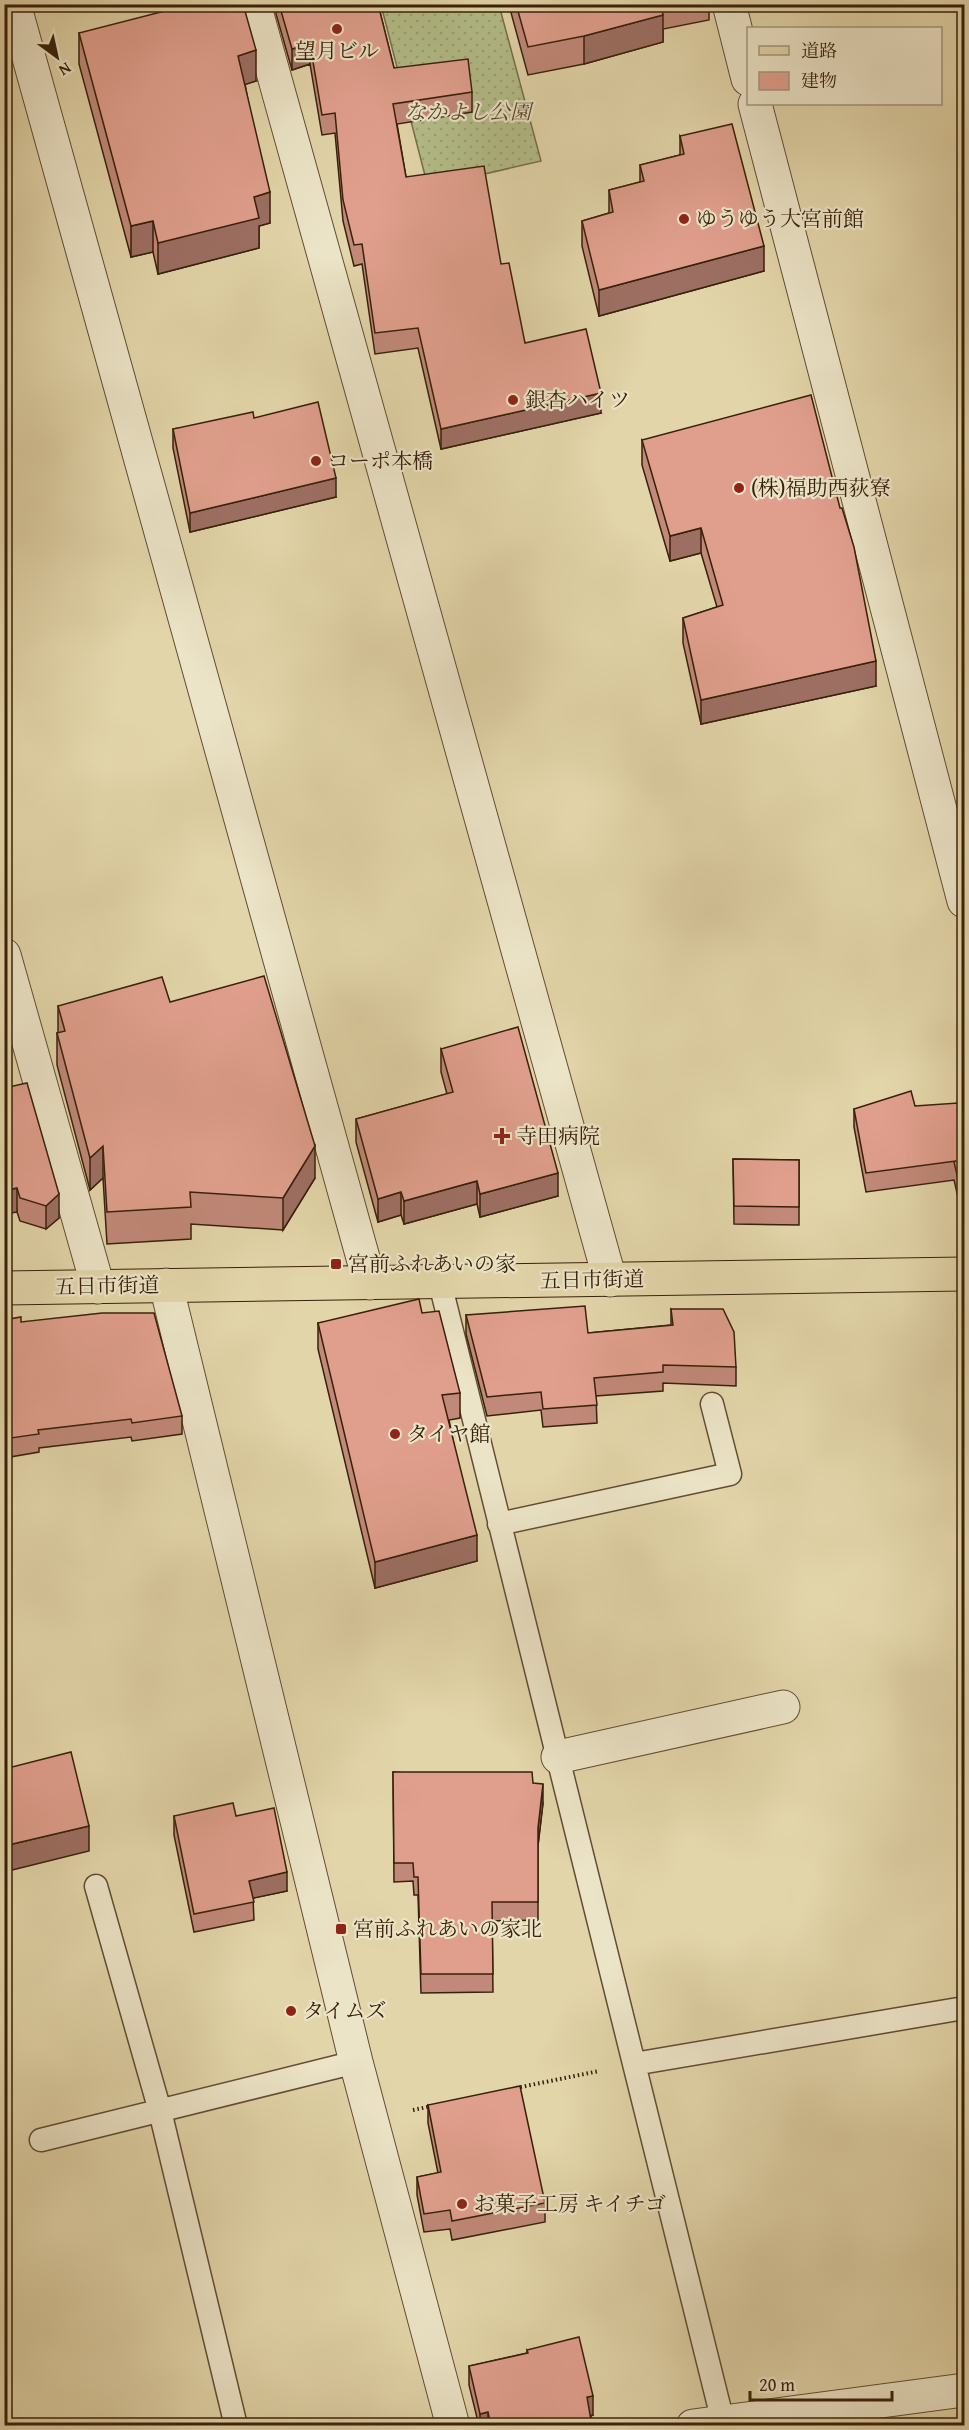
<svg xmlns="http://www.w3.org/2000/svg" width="969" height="2430" viewBox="0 0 969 2430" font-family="'Gentium Book Plus','Noto Serif JP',serif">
<defs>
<pattern id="grass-dots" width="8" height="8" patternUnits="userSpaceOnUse" patternTransform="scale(1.5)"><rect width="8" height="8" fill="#b3bd88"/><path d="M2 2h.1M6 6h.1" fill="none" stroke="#9ba274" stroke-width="1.8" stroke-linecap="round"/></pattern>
</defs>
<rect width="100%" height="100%" fill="#e2d5a9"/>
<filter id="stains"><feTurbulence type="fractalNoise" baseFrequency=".00333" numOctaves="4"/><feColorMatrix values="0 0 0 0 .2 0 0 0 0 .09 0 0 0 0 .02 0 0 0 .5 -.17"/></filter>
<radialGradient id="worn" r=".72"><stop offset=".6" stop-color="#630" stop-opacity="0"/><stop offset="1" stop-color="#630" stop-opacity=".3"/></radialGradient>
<path fill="url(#grass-dots)" stroke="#766e49" stroke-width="1.5" d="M381 5H499L541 161 428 187Z"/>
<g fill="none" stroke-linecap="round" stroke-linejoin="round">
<defs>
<path id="lane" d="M440 1283 724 2426
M499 1524 730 1474 712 1404
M96 1886 160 2111 236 2426
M634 2064 964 2008
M41 2140 356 2062"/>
<path id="street" d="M14 4 370 1283
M254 4 610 1280
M729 4 748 79
M755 104 964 901
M4 955 98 1287
M166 1285 356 2062 453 2426
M558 1757 783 1707
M693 2426 964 2390"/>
<path id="primary" d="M4 1288 964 1274"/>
</defs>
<use href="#lane" stroke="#624d32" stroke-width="25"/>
<use href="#street" stroke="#624d32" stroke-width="35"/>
<use href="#primary" stroke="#38200a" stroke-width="35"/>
<path stroke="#38200a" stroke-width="4" stroke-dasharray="1.5 3" stroke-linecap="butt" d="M516 2088 599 2071
M413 2110 432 2106"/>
<use href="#lane" stroke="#ece4c7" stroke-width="22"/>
<use href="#street" stroke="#ece4c7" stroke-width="33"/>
<use href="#primary" stroke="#e2d5a9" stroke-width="33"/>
</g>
<path fill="#c18979" stroke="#38200a" stroke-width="1.5" d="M276 4H378L394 68 472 92V112L397 124 406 177 501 264 525 343 601 413 441 449 418 348 375 354 362 264 354 266 343 221 335 133 322 135 310 64 292 70 276 14Z
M510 4H709V20L663 29V42L584 64 528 75 510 9Z
M79 33 256 81 245 84 270 223 259 226V248L158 274 153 252 131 257 79 64Z
M680 136 764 271 599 316 582 246V221L609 213V190L640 182V165L680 155Z
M254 418 336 497 190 532 173 448V429Z
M642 440 876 686 701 724 683 643V618L717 607 701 553 670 561 642 465Z
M170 1002 315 1178 283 1230 191 1224V1239L107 1244 103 1178 90 1190 57 1065V1033H58V1006Z
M441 1049 558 1196 480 1217 477 1204 404 1224 401 1215 378 1222 356 1142V1119L447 1094 441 1072Z
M4 1088 59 1218 46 1229 20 1221 17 1212Z
M915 1106 964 1119V1223L954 1180 866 1192 854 1127V1109Z
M733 1159 799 1160V1225L734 1224Z
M671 1309 736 1367V1386L663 1383V1391L596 1396 597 1423 543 1427 541 1410 487 1416 466 1334V1315L588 1333 671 1325Z
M422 1313 460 1393V1418L449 1420 477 1561 375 1588 318 1349V1323Z
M4 1320 21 1322 182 1416V1434L132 1441 131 1437 39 1448V1452L4 1458Z
M393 1772 533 1783 543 1803 538 1845V1920L492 1921 493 1992 421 1993 418 1895H414L413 1881 394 1882Z
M174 1816H236L287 1891 253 1898 254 1920 194 1932 174 1835Z
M428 2105 545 2203V2222L452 2240 450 2229 424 2232 417 2195V2177L438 2173 428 2123Z
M527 2350 593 2415 591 2416 592 2426H479L469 2385V2366L527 2353Z"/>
<path fill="#9d6f63" stroke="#38200a" stroke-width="1.5" d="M663 15V42L584 64V36Z
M310 44V64L292 70V49Z
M256 50V81L238 87V56Z
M270 192V223L259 226V248L158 274V243L254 197Z
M153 221V252L131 257V226Z
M764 246V271L599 316V290Z
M601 393V413L441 449V429Z
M336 478V497L190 532V513Z
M701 528V553L670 561V536Z
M876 661V686L701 724V700Z
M103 1146V1178L90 1190V1158Z
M315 1146V1178L283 1230V1198Z
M558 1173V1196L480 1217V1194Z
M477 1181V1204L404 1224V1201Z
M17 1188V1212L4 1214V1191Z
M401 1192V1215L378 1222V1199Z
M59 1194V1218L46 1229V1206Z
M477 1535V1561L375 1588V1562Z
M543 1784V1803L538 1846V1828Z
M89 1826V1851L4 1872V1846Z
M287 1872V1891L249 1899V1881Z
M593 2396V2415L587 2416V2397Z
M488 2412V2426H480V2414Z"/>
<path fill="#e09f8d" stroke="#38200a" stroke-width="1.5" d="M192 4H243L256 50 238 56 270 192 254 197 259 218 158 243 153 221 131 226 79 33Z
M279 4H378L394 68 468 59 472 92 393 104 406 177 484 166 501 264 509 263 525 343 586 329 601 393 441 429 418 328 375 333 362 244 354 245 343 200 335 113 322 115 310 44 292 49Z
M516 4H661L663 15 584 36 528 47Z
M732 124 764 246 599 290 582 221 613 212 609 190 644 181 640 165 684 154 680 136Z
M811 395 840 508H842L854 547 876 661 701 700 683 618 723 605 701 528 670 536 642 440Z
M318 402 336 478 190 513 173 429 253 412 254 418Z
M264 976 315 1146 283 1198 190 1192 191 1207 107 1212 103 1146 90 1158 57 1033 65 1031 58 1006 162 977 170 1002Z
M518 1027 558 1173 480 1194 477 1181 404 1201 401 1192 378 1199 356 1119 453 1092 441 1049Z
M27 1083 59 1194 46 1206 20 1198 17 1188 4 1191V1088Z
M911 1091 915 1106 958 1103 964 1119V1205L954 1162 956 1161 866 1173 854 1109Z
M733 1159 799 1160V1207L734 1206Z
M419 1299 422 1313 439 1311 460 1393 442 1395 477 1535 375 1562 318 1323Z
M585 1306 588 1333 673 1325 671 1309H723L734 1332 736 1367 663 1365V1372L594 1378 597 1405 543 1409 541 1392 487 1397 466 1315Z
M102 1313H154L182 1416 132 1423 131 1419 38 1430 39 1434 4 1439V1320L21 1317V1322Z
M71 1752 89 1826 4 1846V1769Z
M393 1772H532L533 1783 543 1784 538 1828V1902H492L493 1974H421L418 1877H414L413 1863H394Z
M233 1803 236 1816 274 1808 287 1872 249 1881 254 1902 194 1914 174 1816Z
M520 2086 545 2203 452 2221 450 2210 424 2214 417 2177 441 2172 428 2105Z
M579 2337 593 2396 587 2397 592 2426H491L488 2412 480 2414 469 2366 528 2353 527 2350Z"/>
<g fill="#8f2418" stroke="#ece4c7" stroke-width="2">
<circle cx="337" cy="29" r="6"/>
<circle cx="684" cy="219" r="6"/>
<circle cx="513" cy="400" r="6"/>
<circle cx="316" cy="461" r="6"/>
<circle cx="739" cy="488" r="6"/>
<path d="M499 1127h6v6h6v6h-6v6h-6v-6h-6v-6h6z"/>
<rect x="330" y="1258" width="12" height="12" rx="3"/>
<circle cx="395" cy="1434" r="6"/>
<rect x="335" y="1923" width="12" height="12" rx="3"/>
<circle cx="291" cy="2011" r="6"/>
<circle cx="462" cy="2204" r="6"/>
</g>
<g text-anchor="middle" stroke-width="4.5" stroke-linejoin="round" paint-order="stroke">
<g font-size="21" fill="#38200a" stroke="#ece4c7" text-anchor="start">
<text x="337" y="58" text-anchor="middle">望月ビル</text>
<text x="696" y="226">ゆうゆう大宮前館</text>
<text x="525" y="407">銀杏ハイツ</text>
<text x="328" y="468">コーポ本橋</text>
<text x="751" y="495">(株)福助西荻寮</text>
<text x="516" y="1143">寺田病院</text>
<text x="348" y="1271">宮前ふれあいの家</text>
<text x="407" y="1441">タイヤ館</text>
<text x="353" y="1936">宮前ふれあいの家北</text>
<text x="303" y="2018">タイムズ</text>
<text x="474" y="2211">お菓子工房 キイチゴ</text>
</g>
<g font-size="21" font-style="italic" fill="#57472a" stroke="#ece4c7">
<text x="468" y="119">なかよし公園</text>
</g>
<g font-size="21" fill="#38200a" stroke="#ece4c7">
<text transform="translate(592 1280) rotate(-1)" y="7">五日市街道</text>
<text transform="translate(107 1286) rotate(-1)" y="7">五日市街道</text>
</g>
</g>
<rect width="969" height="2430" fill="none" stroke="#e2d5a9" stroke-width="24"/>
<rect x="6" y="6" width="957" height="2418" fill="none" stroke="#38200a" stroke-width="3"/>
<rect x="12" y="12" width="945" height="2406" fill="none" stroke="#38200a" stroke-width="1.5"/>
<rect x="747" y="27" width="195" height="78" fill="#ece4c7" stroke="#a4967b" stroke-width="1.5"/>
<rect x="759" y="46" width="30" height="9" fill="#e2d5a9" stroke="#a4967b" stroke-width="1.5"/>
<text x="801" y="57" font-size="18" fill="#38200a">道路</text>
<rect x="759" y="72" width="30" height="18" fill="#e09f8d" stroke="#a4967b" stroke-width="1.5"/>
<text x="801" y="87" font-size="18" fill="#38200a">建物</text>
<g transform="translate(57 57) rotate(147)" stroke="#ece4c7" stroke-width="4.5" paint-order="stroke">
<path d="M0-4.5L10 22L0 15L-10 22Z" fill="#38200a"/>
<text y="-9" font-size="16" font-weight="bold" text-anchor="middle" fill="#38200a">N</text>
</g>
<path d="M750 2391v9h142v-9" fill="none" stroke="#38200a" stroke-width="3"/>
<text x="759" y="2391" font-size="18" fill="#38200a" stroke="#ece4c7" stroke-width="4.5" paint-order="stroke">20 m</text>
<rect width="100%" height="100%" filter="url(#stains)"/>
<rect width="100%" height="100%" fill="url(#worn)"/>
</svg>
